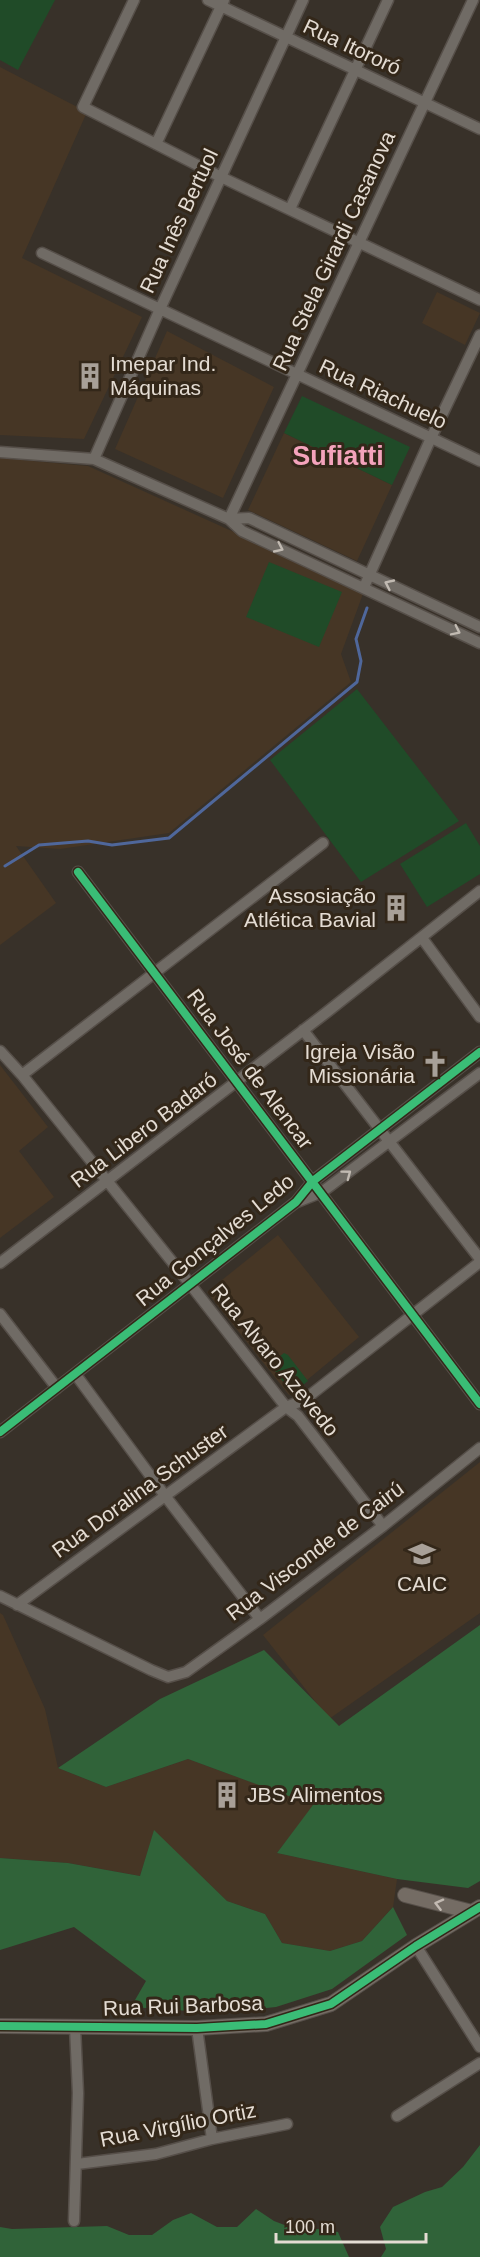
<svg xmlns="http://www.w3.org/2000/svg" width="480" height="2257" viewBox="0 0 480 2257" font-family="Helvetica,sans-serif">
<rect width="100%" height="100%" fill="#383129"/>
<path fill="#463625" d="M0 67 87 112 22 258 142 317 84 439 0 435Z
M437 292 480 313 465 345 422 323Z
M167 331 274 387 223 498 115 449Z
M284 433 392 485 357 561 248 510Z
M0 458 88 466 364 591 341 654 351 682 169 833 60 849 16 846 56 903 0 945Z
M0 1065 48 1127 19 1151 54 1197 0 1238Z
M278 1235 359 1337 289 1395 207 1292Z
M480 1462V1613L329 1719 263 1635Z
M0 1613 3 1615 45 1709 58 1768 106 1787 188 1759 314 1805 277 1853 397 1879 393 1907 362 1941 330 1951 282 1943 265 1914 227 1901 154 1831 140 1876 68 1863 0 1858Z"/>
<path fill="#204b28" d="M0 0H55L18 70 0 60Z
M302 396 410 447 392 485 284 433Z
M269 562 342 592 319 647 246 617Z
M357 689 459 821 361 882 270 760Z
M466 823 480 846V874L427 907 400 864Z
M284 1353 288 1355 308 1381 292 1394 270 1364Z"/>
<path fill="#306339" d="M480 1625V1881L468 1888 397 1879 277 1853 313 1805 188 1759 106 1787 58 1768 160 1699 264 1650 339 1726Z
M154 1830 227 1901 265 1914 282 1943 330 1951 362 1941 393 1907 407 1935 332 1989 276 2007 219 2013 131 2007 146 1981 74 1927 0 1950V1858L68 1863 140 1876Z
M480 2145V2257H381L386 2249 380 2227 393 2207 425 2192 442 2187 463 2167Z
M256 2209 274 2221 295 2229H318L338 2232 349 2257H0V2227L12 2229 107 2226 129 2235H152L173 2220 191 2213 217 2227H237Z"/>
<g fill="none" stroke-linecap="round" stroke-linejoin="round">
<path stroke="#4f679b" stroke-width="3" d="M5 866 39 845 88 841 112 845 169 838 357 682 361 661 356 639 367 608"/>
<defs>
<path id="minor" d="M134 0 83 107 221 177 480 300
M208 0 480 129
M156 144 224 0
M290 209 388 0
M42 253 480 461
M0 452 94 459 229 519 242 531 480 643
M94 459 160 309 303 0
M229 519 473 0
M229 519 249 518 480 627
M364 587 431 438 480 335
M78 872 480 1404
M422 938 480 1017
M303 1030 480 1259
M0 1051 22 1075 190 1284 286 1407 298 1416 383 1526
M22 1075 323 843
M297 1202 322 1192 480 1073
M0 1263 327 1012 480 891
M0 1314 57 1388
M76 1375 166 1497 260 1619
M0 1432 296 1202 313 1181 480 1052
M0 1596 151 1670 168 1677 186 1672 260 1619 383 1526 480 1448
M17 1605 286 1407 304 1400 480 1262
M416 1946 480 2047
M197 2028 212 2139
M397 2116 480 2063
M77 2164 156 2154 212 2139 287 2124
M74 2221 78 2093 75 2027"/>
<path id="major" d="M405 1895 472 1912
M0 2026 197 2028 266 2024 331 2004 416 1946 480 1907"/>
</defs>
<use href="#minor" stroke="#564f49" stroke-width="13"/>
<use href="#major" stroke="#564f49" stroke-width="16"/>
<use href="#minor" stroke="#706b65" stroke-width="10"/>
<use href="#major" stroke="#746c64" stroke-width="14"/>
<defs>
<path id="cycleway" d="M78 872 480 1404
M0 1432 296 1202 313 1181 480 1052
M0 2026 197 2028 266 2024 331 2004 416 1946 480 1907"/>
</defs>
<use href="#cycleway" stroke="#332719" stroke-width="11"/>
<use href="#cycleway" stroke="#3abd76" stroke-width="8"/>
</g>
<defs><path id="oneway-chevron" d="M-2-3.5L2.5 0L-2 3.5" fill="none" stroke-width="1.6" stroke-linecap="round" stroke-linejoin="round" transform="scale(1.5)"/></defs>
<g stroke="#c1bab2">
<use href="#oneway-chevron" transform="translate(279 548) rotate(25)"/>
<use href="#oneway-chevron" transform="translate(389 584) rotate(-155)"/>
<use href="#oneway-chevron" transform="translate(456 631) rotate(26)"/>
<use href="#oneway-chevron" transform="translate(347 1174) rotate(-37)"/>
</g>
<use stroke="#c2bab2" href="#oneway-chevron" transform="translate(439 1904) rotate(-166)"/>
<defs>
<symbol id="building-bare" viewBox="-9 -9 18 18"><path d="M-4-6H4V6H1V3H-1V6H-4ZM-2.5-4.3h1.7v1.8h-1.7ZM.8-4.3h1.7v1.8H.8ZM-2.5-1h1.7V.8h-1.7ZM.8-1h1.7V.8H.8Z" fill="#a8a098" stroke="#332719" stroke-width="2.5" paint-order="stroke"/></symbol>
<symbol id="church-bare" viewBox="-9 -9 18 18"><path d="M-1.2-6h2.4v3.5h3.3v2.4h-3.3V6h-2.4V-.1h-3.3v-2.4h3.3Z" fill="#a8a098" stroke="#332719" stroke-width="2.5" paint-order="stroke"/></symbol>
<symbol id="school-bare" viewBox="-9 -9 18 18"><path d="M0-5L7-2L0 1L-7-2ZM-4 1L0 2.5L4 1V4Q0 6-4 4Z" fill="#a8a098" stroke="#332719" stroke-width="2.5" paint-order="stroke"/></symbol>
</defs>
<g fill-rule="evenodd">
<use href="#building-bare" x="71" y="357" width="38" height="38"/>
<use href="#building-bare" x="377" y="889" width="38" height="38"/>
<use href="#church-bare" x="416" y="1045" width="38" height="38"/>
<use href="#school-bare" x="403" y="1535" width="38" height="38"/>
<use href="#building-bare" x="208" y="1776" width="38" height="38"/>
</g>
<g text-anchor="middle" stroke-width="6" stroke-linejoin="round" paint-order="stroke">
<g font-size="21" fill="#e4dcd3" stroke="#332719">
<text transform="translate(352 47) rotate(25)" y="7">Rua Itororó</text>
<text transform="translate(179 221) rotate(-65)" y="7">Rua Inês Bertuol</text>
<text transform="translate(334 251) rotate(-65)" y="7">Rua Stela Girardi Casanova</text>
<text transform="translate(383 394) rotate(25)" y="7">Rua Riachuelo</text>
<text transform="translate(250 1069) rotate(53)" y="7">Rua José de Alencar</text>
<text transform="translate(144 1130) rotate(-37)" y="7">Rua Libero Badaró</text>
<text transform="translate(215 1240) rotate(-39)" y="7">Rua Gonçalves Ledo</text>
<text transform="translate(275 1360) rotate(51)" y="7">Rua Alvaro Azevedo</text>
<text transform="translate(140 1491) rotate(-36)" y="7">Rua Doralina Schuster</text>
<text transform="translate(315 1551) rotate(-37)" y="7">Rua Visconde de Cairú</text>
<text transform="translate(183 2006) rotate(-2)" y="7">Rua Rui Barbosa</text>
<text transform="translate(178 2125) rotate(-11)" y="7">Rua Virgílio Ortiz</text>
</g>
<g font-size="21" fill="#e4dcd3" stroke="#332719" text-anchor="start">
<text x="110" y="371">Imepar Ind.<tspan x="110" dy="24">Máquinas</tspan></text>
<text x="376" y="903" text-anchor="end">Assosiação<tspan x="376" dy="24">Atlética Bavial</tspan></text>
<text x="415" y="1059" text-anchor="end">Igreja Visão<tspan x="415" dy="24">Missionária</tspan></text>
<text x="422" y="1591" text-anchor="middle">CAIC</text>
<text x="247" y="1802">JBS Alimentos</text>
</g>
<g font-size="27" font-weight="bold" fill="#f4a3bc" stroke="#332719">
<text x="338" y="465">Sufiatti</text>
</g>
</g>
<path d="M276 2233v9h150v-9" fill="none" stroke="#e4dcd3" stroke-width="3"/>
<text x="285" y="2233" font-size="18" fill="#e4dcd3" stroke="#332719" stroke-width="4.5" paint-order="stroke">100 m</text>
</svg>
